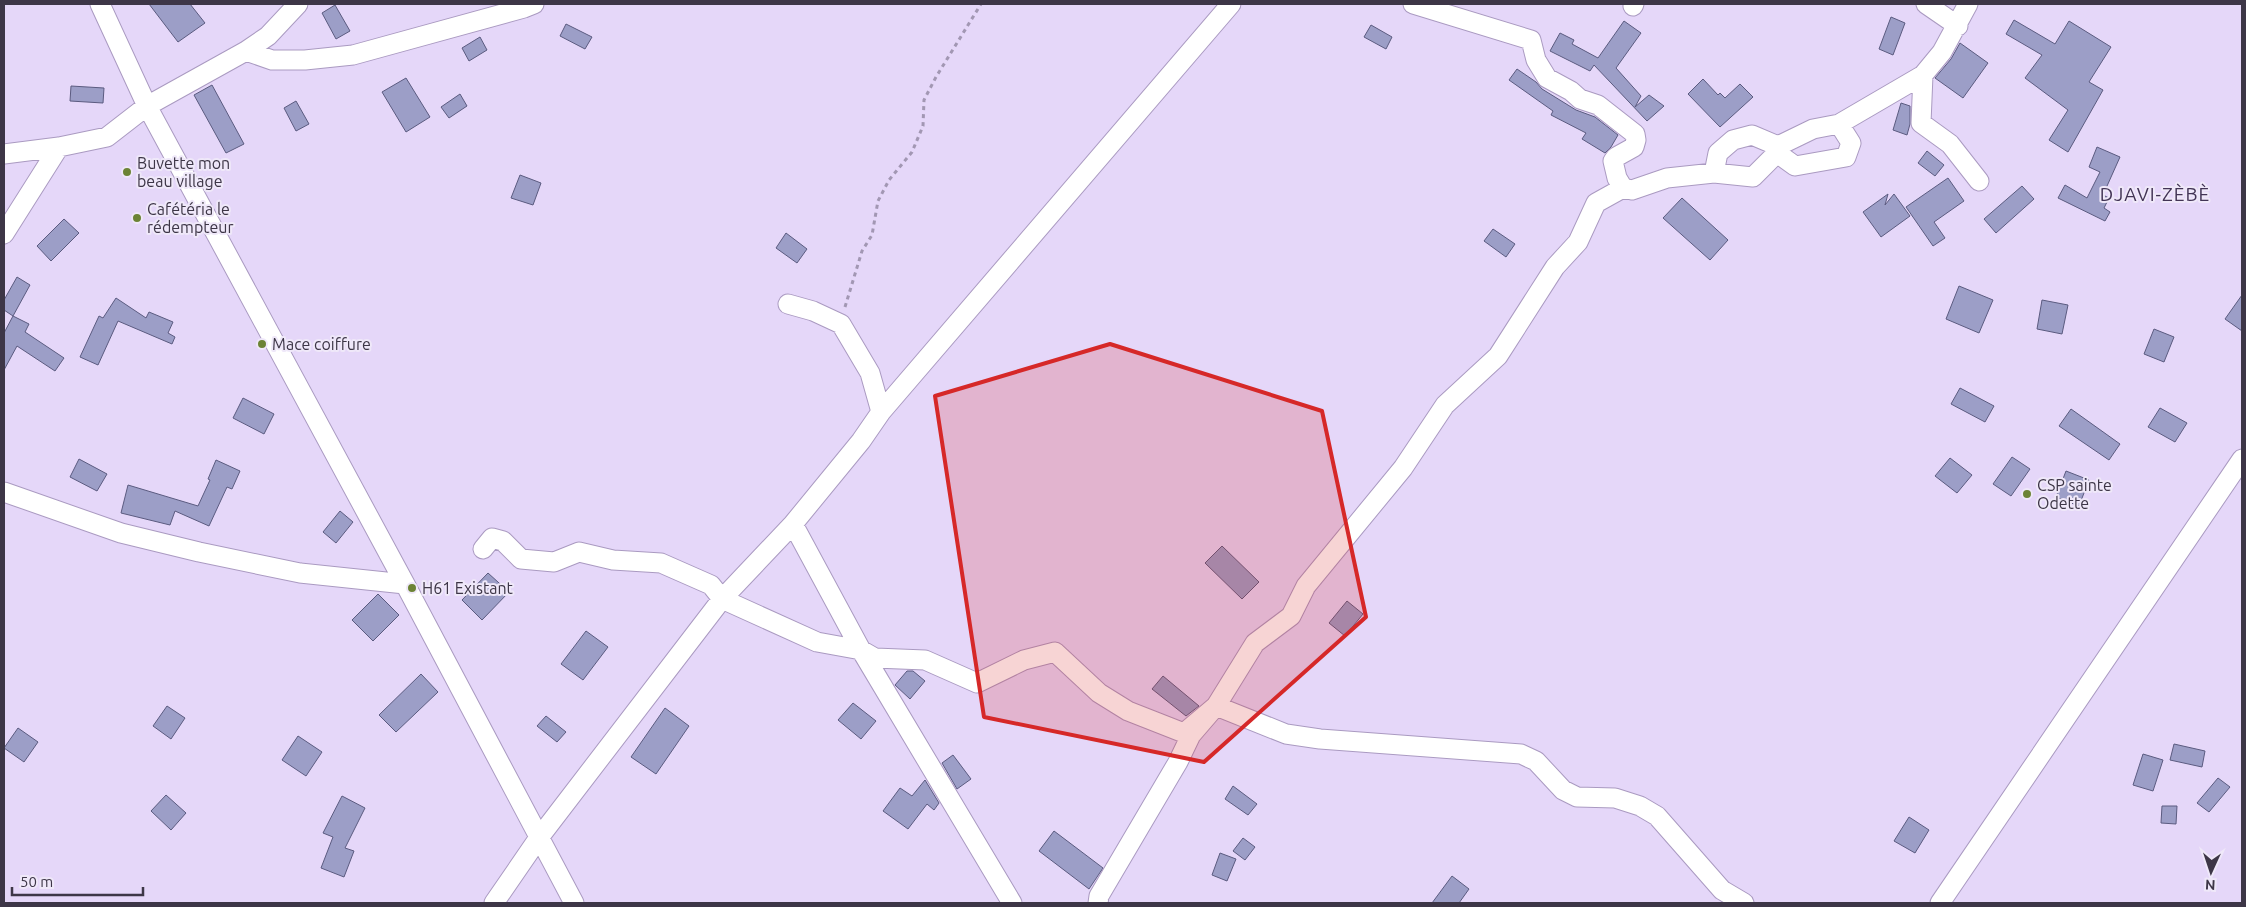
<svg xmlns="http://www.w3.org/2000/svg" width="2246" height="907" viewBox="0 0 2246 907" font-family="Ubuntu,sans-serif">
<rect width="100%" height="100%" fill="#e5d7f9"/>
<path fill="#9c9ec7" stroke="#5b5b80" d="M149 4H190L205 23 178 42Z
M335 5 350 31 336 39 322 13Z
M1891 17 1905 23 1893 55 1879 49Z
M2014 20 2055 44 2069 21 2111 47 2089 82 2103 90 2068 152 2049 140 2068 110 2025 78 2042 55 2006 34Z
M1624 21 1641 33 1616 68 1641 96 1635 107 1649 95 1664 106 1647 121 1594 65 1590 71 1550 51 1560 33 1574 40 1572 44 1598 58Z
M566 24 592 37 585 49 560 36Z
M1371 25 1392 37 1386 49 1364 37Z
M480 37 487 50 469 61 462 48Z
M1960 43 1988 63 1963 98 1935 78 1951 59Z
M1517 69 1536 82 1542 89 1576 110 1595 117 1618 135 1611 147 1605 153 1582 139 1586 133 1551 115 1553 111 1509 80Z
M406 78 430 117 406 132 382 92Z
M1703 79 1718 95 1720 93 1725 98 1740 84 1753 97 1720 127 1688 94Z
M212 85 244 144 226 153 194 95Z
M71 86 104 88 103 103 70 101Z
M460 94 467 106 449 118 441 107Z
M296 101 309 124 296 131 284 108Z
M1901 103 1910 106V124L1907 135 1893 130Z
M2097 147 2120 157 2103 195 2109 198 2104 208 2110 212 2105 221 2058 198 2065 185 2087 198 2100 172 2089 167Z
M1927 151 1944 165 1935 176 1918 163Z
M520 175 541 183 533 205 511 198Z
M1948 178 1964 201 1934 222 1945 238 1933 246 1906 207Z
M2022 186 2034 199 1996 233 1984 219Z
M1888 194 1885 205 1894 194 1910 216 1881 237 1863 212Z
M1682 198 1728 240 1710 260 1663 218Z
M64 219 79 233 51 261 37 246Z
M1493 229 1515 244 1506 257 1484 241Z
M786 233 807 249 797 263 776 248Z
M17 277 30 285 13 316 4 310V300Z
M1959 286 1993 300 1979 333 1946 319Z
M2242 295V331L2225 319Z
M116 298 146 318 149 312 173 322 168 333 175 337 172 344 118 321 98 365 80 357 99 316 103 318Z
M2042 300 2068 305 2062 334 2037 329Z
M13 316 29 324 25 332 64 358 55 371 17 346 4 370V333Z
M2154 329 2174 337 2164 362 2144 354Z
M1960 388 1994 406 1985 422 1951 404Z
M243 398 274 414 264 434 233 418Z
M2160 408 2187 423 2175 442 2148 427Z
M2071 409 2120 444 2109 460 2059 426Z
M2012 457 2030 469 2011 496 1993 484Z
M1950 458 1972 475 1957 493 1935 476Z
M79 459 107 474 97 491 70 477Z
M216 460 240 471 232 489 227 487 209 526 175 511 170 525 121 513 128 485 198 506 210 480 208 479Z
M2066 471 2089 480 2079 506 2056 497Z
M340 511 353 522 336 543 323 532Z
M1222 546 1259 582 1242 599 1205 563Z
M488 573 509 592 482 620 462 600Z
M378 594 399 615 373 641 352 620Z
M1347 601 1363 614 1345 636 1329 623Z
M586 631 608 647 583 680 561 664Z
M907 671H913L925 681 910 699 895 685Z
M421 674 438 692 396 732 379 715Z
M1163 676 1199 706 1186 716 1152 689Z
M853 703 876 721 861 739 838 720Z
M167 706 185 718 171 739 153 726Z
M665 708 689 726 656 774 631 757Z
M546 716 566 732 557 742 537 726Z
M18 728 38 742 24 762 4 748Z
M298 736 322 752 306 776 282 760Z
M2174 744 2205 751 2202 767 2170 760Z
M2143 754 2163 760 2153 791 2133 785Z
M953 755 971 779 957 789 942 763Z
M2218 778 2230 787 2209 812 2197 803Z
M925 780 939 803 934 810 927 804 908 829 883 811 900 788 912 796Z
M1233 786 1257 804 1248 815 1225 799Z
M166 795 186 813 171 830 151 811Z
M342 796 365 808 345 848 354 851 344 877 321 868 333 837 323 833Z
M2162 806H2177L2176 824 2161 823Z
M1909 817 1929 830 1915 853 1894 841Z
M1054 831 1103 868 1089 889 1039 851Z
M1243 838 1255 847 1245 860 1233 851Z
M1220 853 1236 859 1227 881 1212 875Z
M1452 876 1469 889 1459 903H1432Z"/>
<g fill="none" stroke-linecap="round" stroke-linejoin="round">
<defs>
<path id="street" d="M100 4 147 106 405 584 574 903
M1413 4 1531 40 1536 60 1547 78 1571 91 1580 99 1598 105 1635 134 1636 140 1634 147 1616 157 1613 161 1617 178 1623 188
M1926 4 1958 26
M1633 6 1634 4
M246 51 268 36 298 4
M1923 75 1921 123 1950 144 1979 181
M4 154 59 147 107 137 147 106 246 51 272 60H305L353 55 524 8 534 4
M1714 173 1753 177 1777 153 1795 166 1846 157 1851 143 1839 124
M4 234 59 147
M788 304 813 311 841 324 870 373 881 412
M4 492 121 533 199 552 300 573 405 584
M793 524 861 650 1012 903
M483 549 492 538 503 541 521 559 554 562 579 552 613 560 661 563 711 585 722 599 817 642 861 650 875 658 925 660 977 683 1024 660 1055 652 1099 693 1128 711 1184 733 1216 706 1286 734 1320 739 1521 754 1536 761 1563 790 1577 797 1615 798 1640 806 1657 816 1722 890 1744 903
M494 903 538 839 722 599 793 524 861 441 881 412 1231 4
M1098 903 1099 896 1178 762 1191 735 1216 706 1255 643 1291 616 1306 586 1403 468 1445 405 1498 356 1555 267 1578 242 1596 203 1623 188 1632 190 1667 178 1714 173 1718 153 1733 140 1752 135 1778 146 1813 129 1839 124 1923 75 1942 52 1968 4
M1940 903 2242 459"/>
</defs>
<use href="#street" stroke="#aa9ac1" stroke-width="21"/>
<path stroke="#a297b3" stroke-width="3" stroke-dasharray="4 4" stroke-linecap="butt" d="M845 307 862 251 872 235 878 201 889 180 912 152 923 126 924 100 936 77 981 4"/>
<use href="#street" stroke="#fff" stroke-width="19"/>
</g>
<path fill="#d62828" fill-opacity="0.2" stroke="#d62828" stroke-width="4" stroke-linejoin="round" d="M1110 344 1322 411 1366 617 1204 762 984 717 935 396Z"/>
<g fill="#6c8335" stroke="#efe8f9" stroke-width="2">
<circle cx="127" cy="172" r="5"/>
<circle cx="137" cy="218" r="5"/>
<circle cx="262" cy="344" r="5"/>
<circle cx="2027" cy="494" r="5"/>
<circle cx="412" cy="588" r="5"/>
</g>
<g text-anchor="middle" stroke-width="4" stroke-linejoin="round" paint-order="stroke">
<g font-size="16" fill="#3d3647" stroke="#efe8f9" text-anchor="start">
<text x="137" y="169">Buvette mon<tspan x="137" dy="18">beau village</tspan></text>
<text x="147" y="215">Cafétéria le<tspan x="147" dy="18">rédempteur</tspan></text>
<text x="272" y="350">Mace coiffure</text>
<text x="2037" y="491">CSP sainte<tspan x="2037" dy="18">Odette</tspan></text>
<text x="422" y="594">H61 Existant</text>
</g>
<g font-size="19" letter-spacing="1" fill="#423455" stroke="#efe8f9">
<text x="2155" y="201">DJAVI-ZÈBÈ</text>
</g>
</g>
<rect width="2246" height="907" fill="none" stroke="#3d3647" stroke-width="10"/>
<g transform="translate(2211 872) rotate(183)" stroke="#efe8f9" stroke-width="4" paint-order="stroke">
<path d="M0-4L9 19L0 12L-9 19Z" fill="#3d3647"/>
<text y="-8" font-size="14" font-weight="bold" text-anchor="middle" fill="#3d3647">N</text>
</g>
<path d="M12 887v8h131v-8" fill="none" stroke="#3d3647" stroke-width="2.5"/>
<text x="20" y="887" font-size="15" fill="#3d3647" stroke="#efe8f9" stroke-width="4" paint-order="stroke">50 m</text>
</svg>
